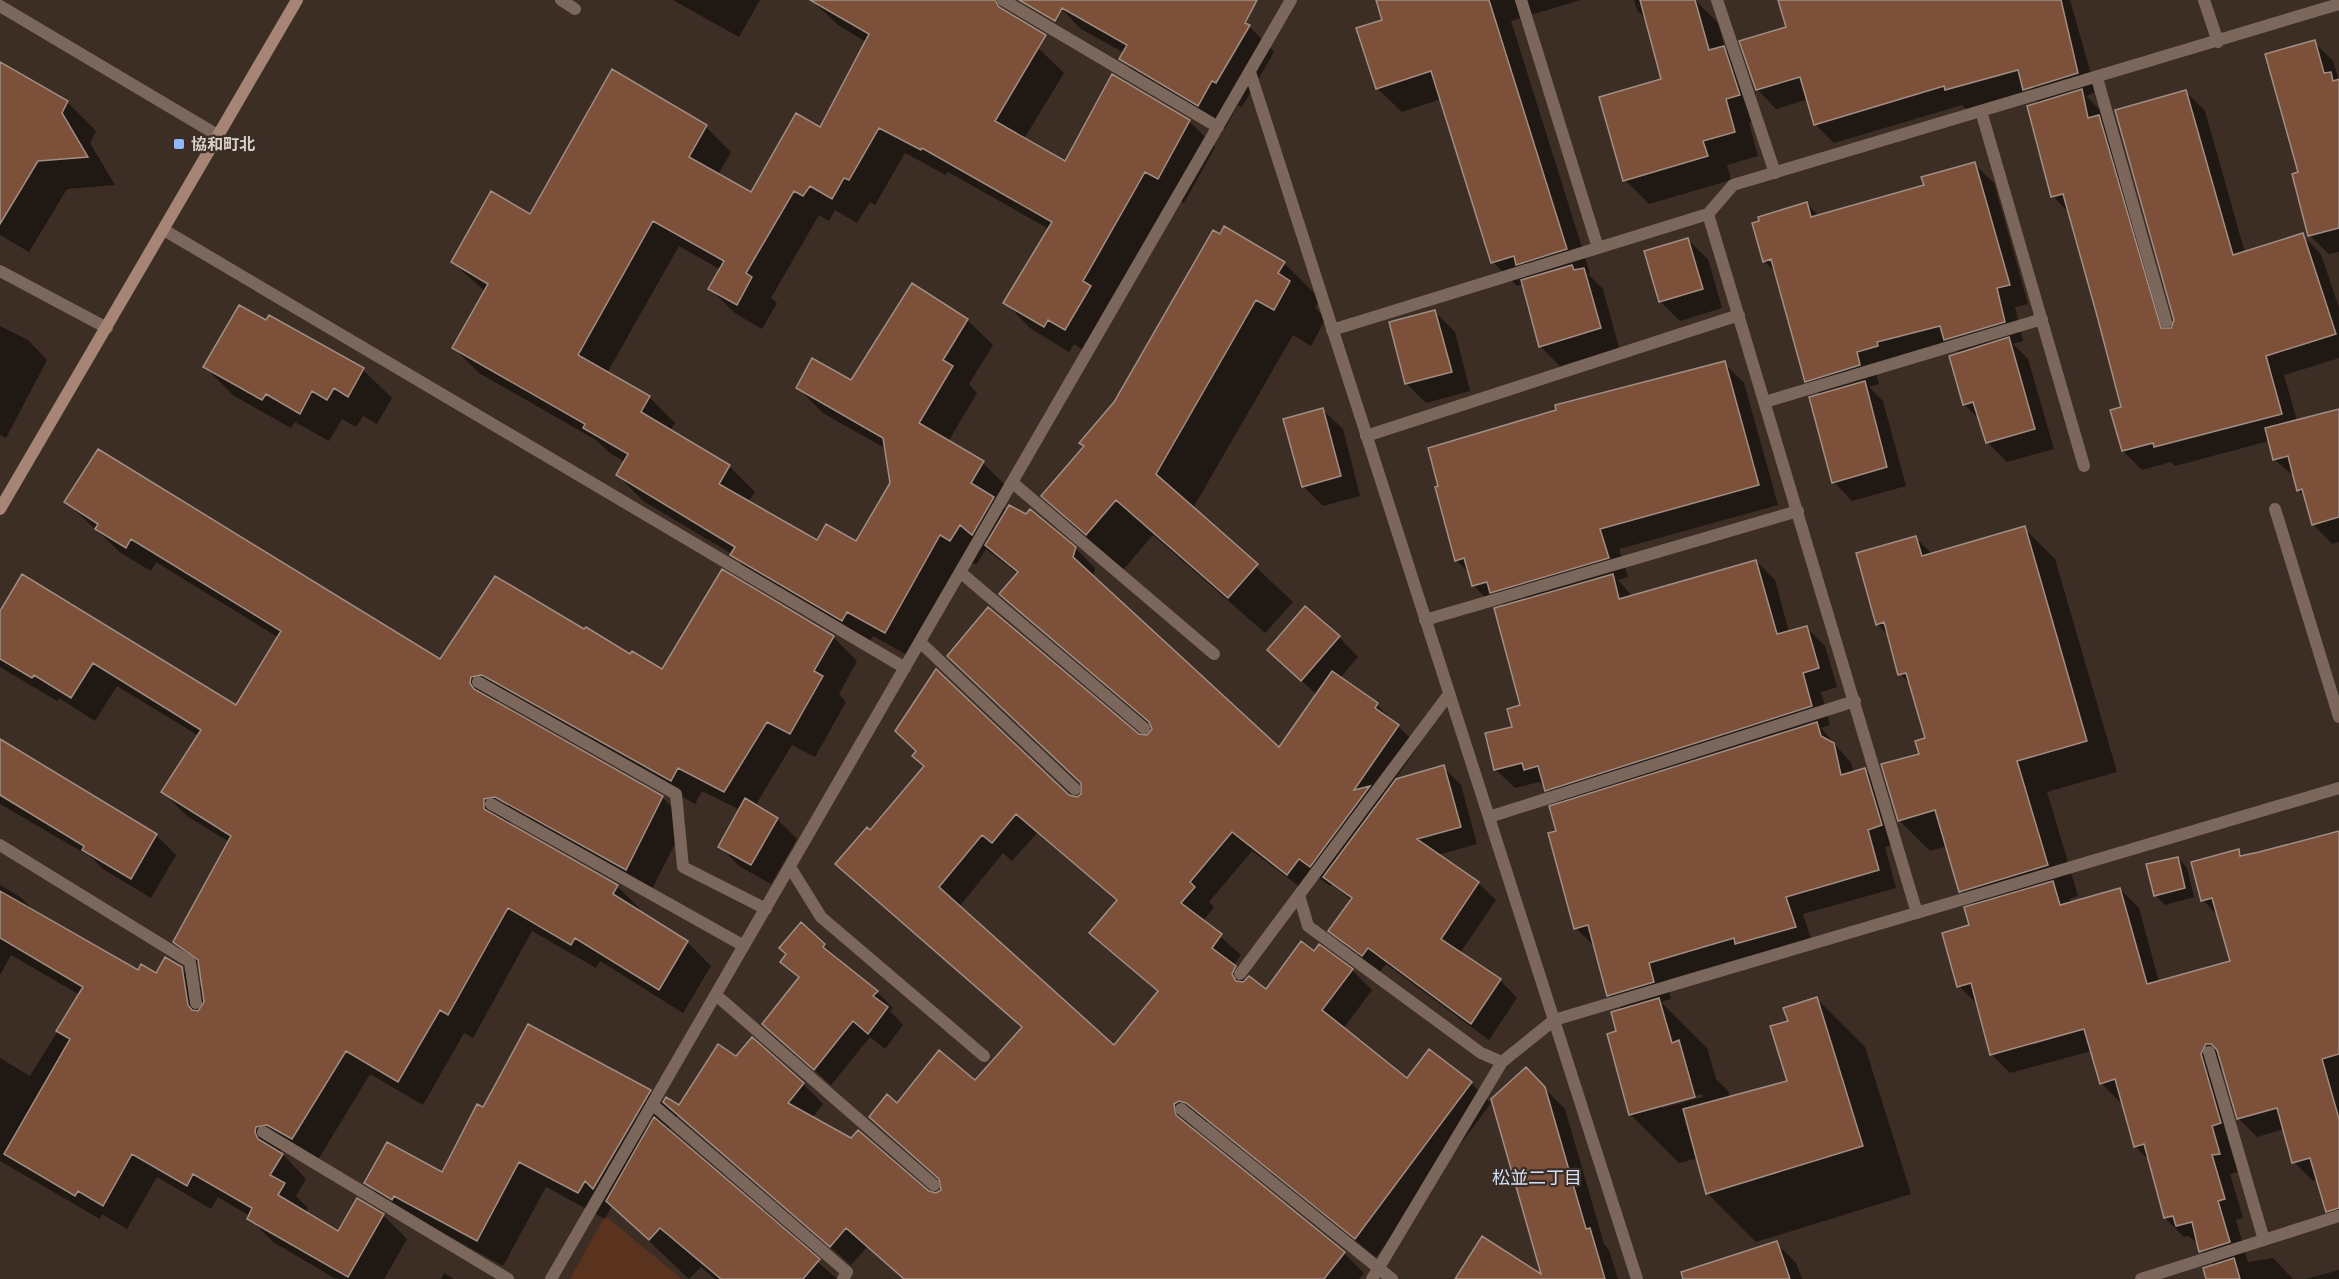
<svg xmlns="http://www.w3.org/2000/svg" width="2339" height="1279" viewBox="0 0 2339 1279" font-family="'Open Sans','Noto Sans JP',sans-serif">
<rect width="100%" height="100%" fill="#3c2d25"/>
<path fill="#59331d" d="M605 1216 682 1279H570Z"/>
<path fill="#0007" fill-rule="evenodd" d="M673 0H760L739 37Z
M812 0H951L1038 48 1064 73 1024 139 1066 163 1112 76 1189 121 1215 147 1184 203 1171 196 1091 355 1074 344 1069 352 1030 328 1005 302 1049 229 948 172 946 175 905 153 875 205 870 202 857 223 835 210 829 221 819 215 771 298 777 303 762 329 736 314 710 289 721 270 679 246 607 373 649 397 675 423 670 431 729 466 755 492 748 502 818 542 857 543 892 483 886 449 823 413 798 388 852 382 913 286 967 320 993 345 969 384 977 393 948 442 983 463 1008 488 999 503 1007 511 1075 548 1095 568 1093 577 1279 750 1317 695 1289 669 1339 637 1358 657 1339 679 1377 705 1418 746 1394 781 1443 767 1461 785 1477 844 1438 855 1478 883 1496 900 1460 953 1500 980 1517 998 1489 1040 1386 964 1380 972 1348 948 1330 931 1352 901 1332 884 1330 886 1319 878 1308 893 1252 851 1209 902 1214 907 1203 921 1241 955 1233 966 1247 980 1266 991 1314 953 1352 970 1372 990 1343 1029 1407 1080 1430 1051 1471 1083 1491 1103 1376 1257 1208 1122 1195 1123 1192 1129 1344 1253 1364 1273 1359 1279H903L867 1247 851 1265 678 1115 669 1131 837 1279H715L701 1267 689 1279 612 1206 605 1219 546 1187 503 1266 421 1221 393 1209 366 1183 442 1174 483 1109 650 1091 663 1104 666 1099 680 1107 737 1058 803 1084 823 1104 812 1118 928 1193 936 1195 942 1191 941 1181 871 1117 897 1105 976 1082 1023 1029 837 864 870 832 1069 796 1077 799 1138 736 1148 737 1154 729 1001 594 1018 574 986 549 976 565 966 559 911 657 873 636 868 645 757 580 732 554 643 501 618 475 625 462 610 453 596 440 479 373 454 348 486 292 452 262 531 216 706 127 731 152 718 175 752 194 821 129 866 42 838 25ZM1037 833 1117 901 1091 932 1158 992 1115 1047 959 907 1003 853 1012 861Z
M1058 0H1202L1249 26 1274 52 1242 107 1238 105 1224 130 1147 84 1121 59 1124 53 1081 29 1056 3Z
M1377 0H1580L1511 21 1590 273 1588 274 1603 289 1619 348 1560 366 1540 346 1523 284 1517 286 1493 262 1441 99 1402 112 1377 88 1384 21Z
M1634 0H1695L1718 23 1725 49 1747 71 1763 119 1749 123 1758 156 1727 165 1731 180 1649 204 1625 180 1663 80 1648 21 1637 10Z
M1780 0H2070L2096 92 2086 96 2100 110 2103 121 2118 136 2172 330 2175 320 2186 92 2205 111 2245 253 2302 235 2321 254 2339 308V358L2284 375 2297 421 2339 410V542L2332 544 2313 524 2305 496 2298 490 2296 478 2274 459 2269 441 2175 466 2171 462 2142 470 2123 451V408L2069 213 2053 196 2039 104 2027 91 1966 109 1962 105 1834 143 1815 124 1808 99 1776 109 1757 89 1788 28Z
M2314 42 2333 61 2339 80V252L2329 254 2309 235 2300 174Z
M0 64 67 102 96 131 90 143 115 185 67 189 29 252 0 235Z
M1974 164 1994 183 2028 304 2015 307 2023 341 2013 344 2028 359 2054 449 2007 462 1987 442 1981 421 1964 404 1960 354 1953 347 1875 371 1879 384 1869 387 1883 401 1906 486 1852 501 1834 482 1821 395 1806 381 1776 273 1764 261 1807 204 1819 216 1926 186Z
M1688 240 1708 259 1722 308 1680 321 1660 301Z
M1284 263 1320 299 1315 308 1326 318 1311 346 1293 335 1193 508 1293 602 1265 633 1153 535 1123 570 1079 532 1043 496Z
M1435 312 1455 332 1470 391 1426 403 1406 383Z
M0 326 28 340 47 360 6 438 0 435Z
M1724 363 1744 383 1778 505 1619 549 1628 577 1618 580 1632 596 1756 561 1775 580 1789 632 1806 627 1825 646 1837 687 1821 692 1830 725 1821 728 1851 763 1854 773 1865 770 1882 788 1899 843 1885 847 1896 888 1803 914 1813 945 1749 956 1666 980 1671 999 1661 1002 1707 1048 1716 1079 1728 1091 1730 1098 1789 1082 1790 1022 1817 999 1865 1047 1911 1194 1756 1242 1707 1193 1698 1158 1679 1163 1630 1114 1618 1032 1623 1010 1608 995 1594 946 1576 928 1558 832 1561 804 1539 782 1515 788 1495 769 1522 706 1506 607 1502 603 1493 605 1473 585 1470 574 1456 560ZM1702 1094 1703 1097 1662 1108V1105Z
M205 367 363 370 392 398 377 424 363 416 356 427 342 419 329 441 295 422 291 428 234 396Z
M1323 410 1343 429 1360 496 1323 506 1303 486Z
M66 502 440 661 630 656 662 671 833 637 857 661 839 694 846 702 815 757 792 745 755 806 777 819 797 839 771 884 739 866 720 846 740 810 702 791 695 804 507 698 493 702 662 797 686 822 650 893 520 820 507 824 617 886 641 910 640 913 687 942 711 966 683 1013 600 961 596 968 532 931 473 1038 464 1033 423 1105 370 1074 316 1163 292 1148 280 1151 306 1179 296 1196 308 1208 305 1213 339 1233 383 1215 407 1239 384 1279H336L273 1242 249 1218 250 1216 218 1197 211 1209 157 1177 127 1229 102 1214 100 1219 0 1161V1058L30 1076 80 995 11 955 0 975V885L20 897 37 914 139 972 157 975 181 968 203 989 200 966 175 942 229 842 187 816 163 792 199 736 117 686 95 721 59 698 57 701 0 667V614L237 707 279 638 156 562 151 571 121 553Z
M2024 528 2055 559 2117 772 2047 792 2078 896 2069 899 2072 902 2120 889 2139 908 2159 982 2232 962 2218 916 2203 900 2238 850 2245 857 2339 832V1186L2324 1178 2313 1181 2294 1162 2284 1129 2257 1137 2238 1118 2223 1066 2219 1074 2230 1144 2238 1172 2230 1174 2243 1218 2236 1220 2248 1262 2273 1258 2293 1279H2207L2215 1266 2201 1251 2199 1244 2188 1236 2184 1237 2165 1218 2150 1161 2135 1146 2123 1101 2120 1102 2101 1083 2092 1051 2010 1073 1991 1054 1978 1005 1959 986 1976 906 1961 891 1947 846 1930 851 1899 820 1926 739 1912 686 1900 674 1889 636 1877 624 1915 537 1933 555Z
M0 741 156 835 176 855 151 898 103 869 91 857 0 804Z
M2178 858 2187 868 2194 897 2165 905 2155 895Z
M801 925 877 992 893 1008 890 1011 903 1025 885 1049 870 1037 831 1085 764 1024 799 978 782 962Z
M1545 1089 1565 1109 1604 1244 1609 1250 1618 1279H1457L1544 1277Z
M1776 1243 1796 1263 1802 1279H1747Z
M2339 1270V1279H2306Z
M444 1273 454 1279H441Z"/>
<path fill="#7d5139" stroke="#a08e85" stroke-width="1.5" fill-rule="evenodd" d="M810 0H995L999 7 1046 35 995 121 1065 161 1112 74 1190 120 1158 179 1145 172 1083 281 1091 286 1065 330 1048 320 1044 327 1003 303 1052 222 922 148 921 150 879 128 849 180 844 178 832 199 810 186 803 196 794 191 746 273 752 277 737 305 708 289 724 261 653 221 578 355 650 396 641 412 730 465 719 484 817 540 826 524 856 541 890 483 883 438 796 388 812 358 851 380 912 283 968 319 943 360 953 366 919 423 984 461 971 483 994 497 972 535 960 525 950 541 940 535 885 633 847 612 842 621 730 555 735 547 616 475 628 454 583 428 585 424 452 348 488 284 451 262 491 191 530 214 612 69 707 125 689 157 751 192 796 113 820 127 869 34Z
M1019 0H1257L1245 23 1250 25 1216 83 1212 81 1198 106 1119 59 1127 45 1062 8 1055 21Z
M1376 0H1489L1567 249 1516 265 1514 256 1491 263 1431 71 1376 89 1356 28 1382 20Z
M1640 0H1695L1709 50 1724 46 1740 95 1726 99 1735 132 1703 141 1708 156 1623 181 1599 97 1661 79Z
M1778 0H2061L2078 73 2023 90 2018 70 1945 90 1944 86 1814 125 1800 77 1756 90 1739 41 1786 27Z
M2315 40 2324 73 2331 72 2333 81 2339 79V228L2308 236 2292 174 2298 172 2265 54Z
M0 62 68 101 62 113 88 157 38 161 0 224Z
M2082 89 2088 118 2099 115 2161 328H2171L2174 320 2115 110 2186 90 2233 255 2303 233 2336 334 2266 356 2282 414 2154 447 2153 443 2122 451 2110 410 2121 407 2096 312 2063 194 2051 197 2027 106Z
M1975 162 2010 285 1997 288 2005 322 1944 340 1940 326 1877 342 1878 346 1857 352 1860 365 1805 382 1771 259 1763 262 1752 223 1759 221 1758 217 1807 202 1811 217 1924 185 1921 177Z
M1224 226 1285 262 1278 273 1290 281 1274 310 1256 300 1156 474 1258 564 1228 598 1116 500 1086 535 1041 496 1084 446 1079 443 1114 402 1213 230 1220 234Z
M1688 238 1703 289 1659 302 1644 251Z
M1572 265 1574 270 1584 268 1601 328 1539 347 1521 280Z
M239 305 266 320 269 315 364 368 348 397 334 388 327 400 312 391 300 414 266 394 262 400 203 367Z
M1435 310 1452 372 1405 384 1389 322Z
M2009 337 2035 429 1986 443 1973 402 1963 405 1949 356Z
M1725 361 1759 485 1600 529 1609 558 1490 593 1487 582 1472 586 1464 558 1455 561 1435 487 1438 486 1428 448 1556 410 1555 405Z
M1865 381 1887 467 1832 483 1809 397Z
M1323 408 1341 476 1302 487 1283 419Z
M2339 409V517L2312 525 2302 489 2297 491 2288 456 2273 460 2265 428Z
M98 449 440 659 495 576 584 629 586 627 630 654 632 651 662 669 722 569 834 636 814 671 823 676 790 734 767 722 724 792 678 768 671 781 482 675 471 677 470 683 474 689 663 796 626 870 495 797 484 799V809L618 885 613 894 688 941 659 990 575 938 571 945 508 908 448 1015 440 1010 398 1082 346 1051 292 1139 267 1125 256 1127 255 1132 258 1139 283 1154 270 1175 285 1183 278 1195 338 1231 357 1198 384 1214 348 1277 247 1219 252 1208 193 1174 187 1186 132 1154 103 1206 78 1191 75 1196 4 1154 70 1039 56 1031 83 987 0 938V891L138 970 141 964 156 973 165 957 182 967 188 1005 192 1010 198 1011 204 1002 198 960 173 942 231 836 161 792 201 730 93 663 71 698 34 675 32 678 0 659V611L22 574 236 705 281 631 131 539 126 548 95 529 98 524 64 502Z
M1009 505 1026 514 1030 509 1076 547 1073 557 1279 747 1332 671 1378 703 1375 708 1399 725 1354 790 1370 786 1310 867 1299 859 1287 875 1232 832 1190 882 1195 887 1181 903 1222 934 1212 948 1236 966 1232 974 1236 981 1243 982 1249 976 1266 989 1301 941 1314 951 1319 944 1353 969 1322 1010 1407 1078 1429 1049 1472 1082 1355 1239 1186 1103 1179 1101 1174 1104 1176 1115 1345 1252 1324 1279H904L846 1228 830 1247 663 1102 666 1097 679 1105 718 1044 736 1056 752 1037 804 1083 788 1103 851 1138 858 1130 929 1191 936 1193 941 1190 939 1179 869 1117 887 1094 897 1103 939 1050 975 1080 1022 1027 835 864 867 827 870 830 924 766 912 756 916 751 895 731 936 669 1069 795 1077 797 1081 794V783L947 656 988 607 1139 734 1147 735 1152 729 1149 722 999 594 1018 572 985 545ZM1016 814 1117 900 1089 933 1158 991 1114 1045 939 887 982 835 992 843Z
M2025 526 2087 741 2017 761 2048 865 1959 892 1935 810 1898 821 1881 764 1919 754 1915 741 1925 738 1906 673 1898 675 1884 622 1876 625 1856 553 1916 536 1922 556Z
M1756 560 1777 634 1807 626 1819 668 1803 673 1812 706 1545 791 1538 766 1524 770 1522 763 1494 770 1485 733 1512 727 1507 709 1520 705 1494 608 1613 574 1619 599Z
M1305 606 1340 636 1301 681 1267 650Z
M1817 722 1821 736 1834 743 1841 775 1865 768 1882 825 1868 830 1879 870 1786 897 1796 927 1735 944 1734 938 1649 963 1654 982 1607 996 1588 925 1574 929 1548 833 1556 831 1549 806Z
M0 739 157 834 131 879 82 850 84 846 0 795Z
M1444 765 1461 827 1417 839 1479 882 1441 939 1501 979 1471 1024 1368 948 1362 956 1328 931 1352 898 1323 877 1396 779Z
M745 798 778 818 751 865 718 847Z
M2339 831V1054L2322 1059 2339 1119V1208L2326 1212 2310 1158 2292 1163 2277 1108 2237 1119 2217 1050 2211 1044H2206L2201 1054 2221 1123 2212 1126 2220 1154 2212 1155 2225 1199 2218 1201 2230 1242 2199 1252 2192 1222 2176 1226 2173 1216 2164 1218 2144 1144 2134 1147 2115 1079 2100 1084 2084 1029 1990 1055 1971 983 1957 987 1942 933 1969 925 1964 907 2053 881 2060 905 2120 888 2147 984 2230 961 2212 898 2201 901 2191 862 2239 849 2240 856 2259 852Z
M2178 857 2185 888 2154 896 2146 864Z
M801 922 825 944 823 947 878 991 873 996 888 1007 868 1034 853 1021 814 1070 762 1024 799 977 780 962 786 954 779 948Z
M1817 997 1863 1146 1706 1194 1683 1109 1787 1081 1770 1026 1788 1021 1783 1008Z
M1659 998 1672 1043 1679 1040 1695 1097 1629 1115 1607 1034 1616 1031 1611 1012Z
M528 1024 651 1090 593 1189 585 1181 578 1193 519 1162 477 1241 394 1196 392 1200 364 1183 387 1142 442 1172 477 1104 483 1107Z
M1526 1067 1545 1087 1586 1229 1590 1228 1605 1279H1455L1482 1236 1541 1274 1491 1099Z
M654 1117 820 1259 803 1279H721L660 1228 649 1240 606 1201Z
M1777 1241 1790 1279H1683L1681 1272Z
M2234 1258 2240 1279H2206L2203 1268Z"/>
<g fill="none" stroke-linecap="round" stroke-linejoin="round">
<path stroke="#7c675c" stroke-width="12" d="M561 0 575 9
M1003 0 1218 127
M1521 0 1598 248
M1717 0 1775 173
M2204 0 2218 42
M0 6 219 136
M1250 72 1637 1279
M2097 78 2166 322
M1981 111 2084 466
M164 230 905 668
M0 271 107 328
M1332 330 1708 214
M1765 402 2042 319
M1366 436 1739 315
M1013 483 1214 654
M2275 509 2339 717
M960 572 1144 728
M1425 620 1798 511
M920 642 1075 789
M478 682 676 794 683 867 766 909
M491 804 744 946
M1489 817 1855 701
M0 845 190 962 196 1003
M790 867 821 917 984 1056
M1299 895 1308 926 1481 1053 1502 1062
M1917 913 1708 214 1733 185 2339 4
M1240 974 1449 694
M716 995 934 1185
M2209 1052 2264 1240
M652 1104 847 1272 843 1279
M1181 1109 1392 1279
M263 1132 508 1279
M551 1279 1291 0
M1372 1279 1502 1062 1554 1020 2339 788
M2141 1279 2339 1216"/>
<path stroke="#a68574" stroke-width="12" d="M0 509 297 0"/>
</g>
<rect fill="#8eb9fc" stroke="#3c2d25" stroke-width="2" x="173" y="138" width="12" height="12" rx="3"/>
<g text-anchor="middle" stroke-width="4.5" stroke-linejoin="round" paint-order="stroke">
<g font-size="16" font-weight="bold" fill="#dad0cb" stroke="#3c2d25" text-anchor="start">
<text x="191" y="150">協和町北</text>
</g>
<g font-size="18" fill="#d1e2fc" stroke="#3c2d25">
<text x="1537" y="1184">松並二丁目</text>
</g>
</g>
</svg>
